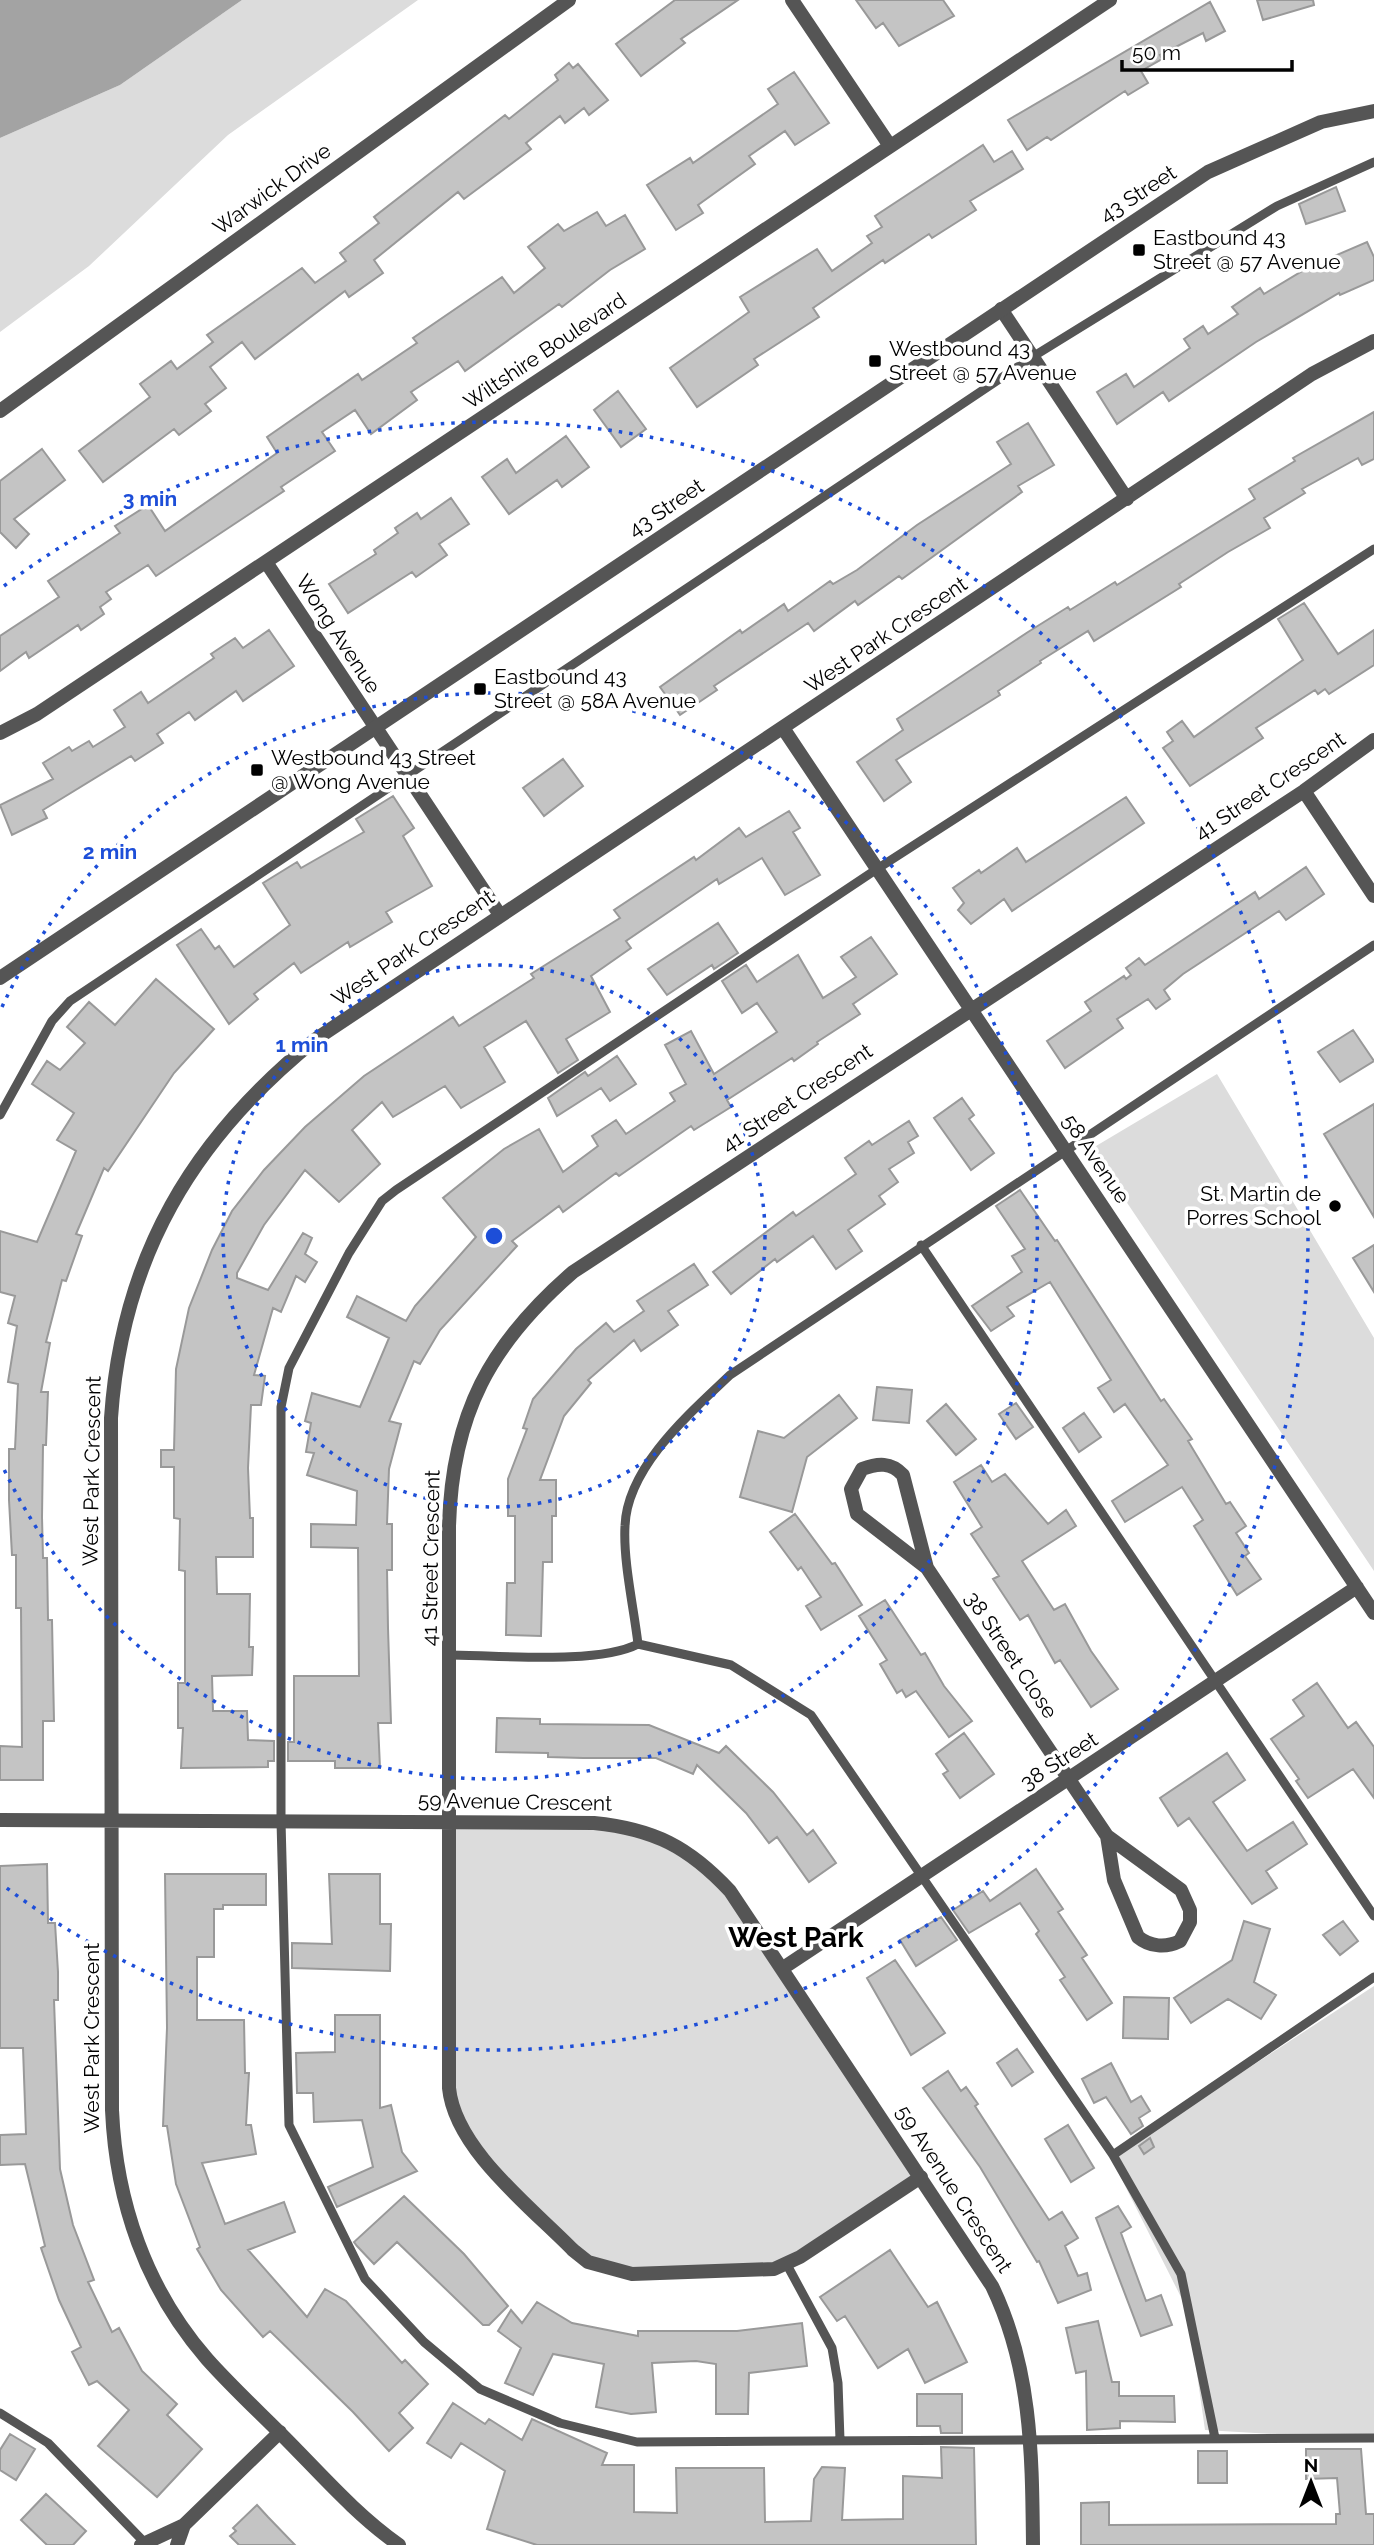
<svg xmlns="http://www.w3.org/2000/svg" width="1374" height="2545" viewBox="0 0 1374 2545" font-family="Raleway,sans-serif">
<rect width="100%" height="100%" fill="#fff"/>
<path fill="#dcdcdc" d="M242 0H418L228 135 89 266 0 332V138L120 85Z
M1217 1074 1374 1338V1571L1091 1149Z
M449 1821 624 1826 714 1875 921 2177 761 2272 632 2274 573 2250 456 2118Z
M1374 1986V2440L1205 2430 1188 2311 1111 2158Z"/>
<path fill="#a3a3a3" d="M0 0H242L120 85 0 138Z"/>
<path fill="#c4c4c4" stroke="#999" stroke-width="2" d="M675 0H738L681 39 685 43 641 76 616 44Z
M856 0H943L954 16 899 46 883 23 876 28Z
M1257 0H1313L1314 5 1263 20Z
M1210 2 1225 31 1206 41 1203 33 1160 55 1162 59 1141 71 1148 83 1128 95 1125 91 1051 140 1047 137 1027 150 1008 120Z
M569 63 573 68 578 64 608 100 589 115 584 108 565 123 560 116 526 143 531 149 464 199 458 192 374 260 383 273 349 297 345 291 255 359 242 342 210 367 226 388 205 404 211 411 179 435 174 429 103 482 79 451 150 397 140 384 171 361 177 369 213 342 207 335 302 268 315 283 346 261 340 253 379 223 374 217 505 115 509 119 558 80 555 75Z
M794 72 829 123 795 145 785 131 749 156 755 164 698 205 703 213 676 230 647 185 690 158 693 163 778 104 768 89Z
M983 145 994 162 1012 151 1023 169 970 201 976 210 932 238 929 234 885 263 883 260 813 308 819 317 754 359 758 365 697 407 670 368 749 312 740 297 817 249 832 271 872 243 867 236 882 227 875 216Z
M1336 187 1345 211 1306 224 1299 204Z
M597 212 606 226 625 215 645 249 610 270 562 307 559 304 465 371 458 361 411 392 417 400 371 434 355 410 322 432 335 451 281 487 284 491 156 576 148 565 106 592 111 599 100 607 104 614 81 630 78 625 29 658 26 652 0 671V636L59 597 48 581 120 533 115 526 148 505 165 531 277 453 267 437 358 374 362 380 417 343 413 338 502 277 514 293 545 268 528 247 558 224 564 231Z
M1367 242 1374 257V280L1340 295 1339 293 1256 342 1169 401 1163 392 1117 424 1097 392 1126 374 1134 387 1190 348 1184 339 1203 326 1208 334 1238 314 1232 307 1260 288 1264 294 1309 267Z
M618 391 646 429 621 447 594 410Z
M1374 412V459L1362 465 1358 458 1302 489 1305 493 1264 518 1270 528 1228 552 1179 584 1181 587 1094 641 1088 631 1040 661 1041 663 998 691 1000 695 896 760 911 782 884 801 857 762 903 730 897 719 1028 632 1068 607 1070 610 1115 582 1117 585 1255 499 1249 489 1295 461 1293 458Z
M1028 423 1054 465 1018 486 1022 492 902 579 899 576 858 605 855 601 814 631 808 623 714 686 717 690 680 715 660 687 740 630 742 633 784 604 788 611 830 581 833 584 857 570 917 525 1011 464 997 442Z
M566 436 589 467 562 487 557 480 509 514 482 477 507 459 516 473Z
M42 449 65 480 14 519 29 534 16 548 0 532V481Z
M451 498 469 524 439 544 447 555 416 577 412 572 348 613 329 584 376 554 374 550 398 533 395 528 417 513 421 519Z
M1304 603 1338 654 1374 630V665L1329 694 1325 689 1318 694 1315 690 1256 728 1263 738 1190 786 1163 748 1173 741 1167 732 1182 721 1194 737 1303 660 1278 619Z
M269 630 294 666 243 701 236 691 195 720 189 712 157 734 163 743 135 761 131 756 43 810 47 818 12 835 0 805 53 779 43 763 69 747 72 751 89 741 93 747 125 727 114 710 141 692 148 703 214 658 211 654 235 638 243 648Z
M563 759 583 786 544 816 523 788Z
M393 796 414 828 403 836 432 886 386 912 392 922 350 947 348 942 301 973 294 963 254 994 258 999 229 1024 177 945 201 929 215 949 219 946 234 967 290 925 263 883 297 862 301 868 364 832 356 819Z
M1126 797 1144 823 1012 911 1004 899 971 924 958 910 964 903 953 888 979 870 981 873 1017 848 1026 862Z
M789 811 800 828 793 832 820 875 785 895 762 858 719 884 717 879 626 941 631 948 591 976 610 1012 566 1039 578 1060 558 1073 526 1021 484 1047 505 1082 461 1108 445 1086 393 1117 382 1102 352 1130 380 1164 339 1202 305 1170 264 1225 237 1273V1278L268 1290 303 1233 312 1238 305 1254 317 1262 305 1282 296 1276 281 1312 273 1308 254 1375 265 1376 261 1405H251L248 1468 250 1518H253V1557H216L217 1594H250L249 1647H253L252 1675 212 1676 213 1711H247L248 1740 274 1741V1761H268V1767L181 1768 183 1728H178V1683H185V1571L179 1570 180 1519 174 1518V1467H161V1450H174L176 1369 189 1308 212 1250 232 1211 264 1170 305 1127 364 1076 453 1017 459 1026 534 978 531 974 620 918 614 910 694 857 696 860 739 828 746 837Z
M1306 867 1324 894 1286 920 1279 911 1183 974 1164 990 1170 999 1156 1009 1148 999 1117 1019 1123 1028 1065 1068 1047 1041 1091 1011 1085 1002 1124 976 1126 979 1131 975 1126 968 1139 958 1145 965 1255 892 1259 899Z
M718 923 738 953 714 969 712 965 667 995 648 969Z
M871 937 897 974 853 1004 860 1014 817 1042 818 1044 794 1061 792 1058 727 1100 731 1107 694 1130 691 1126 619 1176 616 1173 563 1212 559 1206 512 1241 517 1246 440 1330 420 1364 414 1361 389 1421 401 1424 389 1469 387 1524H392V1570H387L388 1628 391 1723H378L380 1768H335V1761H288V1742H294V1676H359L358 1548 311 1547V1524L356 1525 357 1491 307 1475 314 1453 306 1452 311 1423 305 1421 312 1393 360 1407 389 1338 347 1317 357 1296 406 1321 415 1306 476 1237 443 1198 504 1149 539 1129 563 1172 598 1146 592 1136 616 1120 626 1134 675 1101 670 1093 686 1084 665 1045 691 1031 714 1074 777 1032 757 1003 742 1013 722 981 746 965 757 982 798 955 823 998 856 977 841 957Z
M156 979 214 1029 174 1073 108 1171 104 1168 76 1234 82 1236 66 1281 62 1280 46 1342 50 1343 41 1392H48L46 1445H43L42 1517 43 1558H47L48 1620H52L54 1721H43V1780H0V1746L22 1747 21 1608H16V1555H12L9 1500V1449H15L18 1384 8 1382 17 1326 8 1323 15 1296 0 1292V1231L37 1242 76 1151 57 1140 74 1113 32 1084 47 1061 60 1070 85 1043 67 1027 89 1002 115 1025Z
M1353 1030 1374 1061 1340 1082 1318 1052Z
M617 1056 636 1084 610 1101 601 1088 557 1116 548 1098 585 1072 588 1076Z
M962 1098 974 1115 969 1119 994 1153 971 1170 934 1118Z
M1374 1104V1217L1324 1134Z
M909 1121 918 1136 908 1142 914 1153 889 1169 898 1182 879 1196 885 1204 848 1230 862 1251 836 1269 813 1236 777 1262 775 1259 731 1294 713 1272 793 1212 796 1216 856 1174 845 1158 869 1141 872 1145Z
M1020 1190 1055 1241 1057 1240 1161 1401 1164 1399 1192 1439 1188 1441 1226 1504 1230 1502 1246 1526 1236 1533 1249 1553 1245 1556 1261 1579 1237 1595 1194 1526 1203 1520 1182 1487 1125 1522 1112 1501 1168 1465 1125 1404 1114 1412 1098 1388 1111 1380 1050 1282 1007 1307 1014 1316 991 1331 972 1306 1022 1272 1012 1256 1025 1249 996 1206Z
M1374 1245V1292L1353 1258Z
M694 1264 708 1285 668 1311 678 1325 641 1351 634 1340 588 1380 591 1383 564 1416 540 1480H556V1516H552V1562H543L541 1636 506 1635 507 1583H515V1516H508V1479L527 1429 523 1428 533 1399 576 1349 606 1323 614 1332 644 1311 637 1301Z
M877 1387 912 1390 909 1423 873 1420Z
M839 1395 857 1418 807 1457 792 1512 740 1497 758 1431 784 1438Z
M1016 1403 1033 1427 1016 1439 999 1414Z
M946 1404 976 1439 956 1455 927 1421Z
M1084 1413 1101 1437 1079 1452 1063 1428Z
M981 1465 992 1482 1005 1474 1048 1524 1066 1510 1076 1526 1022 1561 1054 1610 1065 1604 1091 1651 1118 1689 1091 1707 1060 1660 1055 1663 1028 1615 1020 1620 993 1579 999 1576 971 1534 982 1527 954 1482Z
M795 1514 832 1564 835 1563 862 1605 821 1630 806 1606 821 1597 801 1567 798 1570 770 1532Z
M885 1600 921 1655 925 1653 944 1686 972 1721 949 1737 916 1691 906 1697 902 1690 897 1693 880 1664 887 1660 859 1616Z
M1317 1683 1348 1728 1356 1722 1374 1747V1798L1353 1769 1308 1798 1296 1781 1299 1779 1271 1739 1304 1716 1293 1700Z
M497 1718 540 1719V1724L649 1725 719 1753 726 1746 773 1792 807 1835 813 1830 836 1863 809 1882 777 1837 769 1843 746 1813 697 1765 693 1774 656 1758H583L548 1757V1753L496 1752Z
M964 1733 994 1774 960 1798 943 1774 948 1771 936 1754Z
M1227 1753 1245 1780 1213 1802 1247 1851 1293 1822 1307 1844 1266 1871 1277 1888 1252 1904 1189 1818 1178 1826 1160 1798Z
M47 1864 48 1923H55L58 1972V2000H54L60 2169 73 2225 94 2280 88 2282 112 2332 119 2328 142 2371 177 2404 167 2415 202 2449 157 2497 98 2446 129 2410 97 2381 89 2385 72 2352 81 2347 59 2300 41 2248 45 2246 25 2164 0 2165V2135L26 2134 23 2048H0V1866Z
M1036 1869 1063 1909 1058 1912 1087 1955 1082 1958 1112 2003 1087 2020 1060 1980 1065 1977 1036 1934 1039 1931 1020 1903 969 1933 953 1910 983 1891 990 1901Z
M165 1874H266V1905H223V1909H214V1957H197V2020H244L245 2073H249L246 2125H251L256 2154 202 2163 225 2224 284 2202 295 2232 248 2250 307 2317 325 2289 346 2301 402 2363 405 2360 428 2384 399 2413 413 2428 389 2451 353 2412 270 2331 263 2337 221 2290 197 2249 200 2247 176 2184 167 2126H163L167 2028Z
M329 1874H380V1924H391L390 1971 292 1968V1943L332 1944Z
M941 1917 957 1940 916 1966 900 1940Z
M1244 1921 1270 1929 1254 1982 1276 1995 1261 2019 1228 1999 1191 2023 1174 1998 1232 1960Z
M1343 1921 1358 1941 1340 1955 1323 1935Z
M895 1960 945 2033 911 2055 867 1978Z
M1124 1997 1169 1998 1168 2039 1123 2038Z
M335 2015H380V2108L391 2105 402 2152 417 2171 337 2207 328 2187 373 2167 362 2120 314 2122 313 2093H297L296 2053 335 2052Z
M1017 2049 1033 2072 1012 2086 997 2063Z
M1111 2063 1131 2102 1141 2096 1150 2111 1139 2118 1143 2126 1131 2134 1106 2097 1094 2103 1082 2079Z
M948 2071 961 2091 966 2087 978 2104 975 2106 1049 2220 1062 2212 1078 2238 1065 2246 1078 2276 1087 2273 1091 2290 1058 2303 1039 2261 1037 2262 980 2167 923 2088Z
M1068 2125 1094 2168 1071 2182 1045 2139Z
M1150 2138 1154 2147 1144 2154 1139 2146Z
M404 2196 464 2254 508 2306 489 2325H483L397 2242 374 2264 357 2246 354 2242Z
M1118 2206 1131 2227 1121 2233 1146 2301 1161 2295 1172 2325 1141 2336 1096 2218Z
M890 2250 928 2307 937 2302 967 2362 925 2383 908 2349 878 2368 845 2316 837 2321 820 2297Z
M537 2302 572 2323 638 2336V2331H737L802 2323 807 2366 749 2373 748 2414H716V2364L696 2361 652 2363 656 2412 631 2414 596 2407 604 2364 553 2354 533 2395 505 2383 521 2348 498 2331 511 2310 522 2323Z
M1098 2321 1112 2382H1119V2396H1174L1175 2422 1120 2421V2428L1087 2430 1086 2371 1076 2373 1066 2328Z
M917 2394H962V2433H941L940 2426H917Z
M453 2403 485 2424 489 2419 522 2440 532 2419 607 2453 602 2465H634V2512L677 2513 676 2468H764L765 2522 811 2521 814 2479 822 2467 845 2468 842 2520 903 2519V2476L942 2478 941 2447 974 2448 976 2545H537L487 2529 505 2471 461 2443 451 2458 427 2443Z
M10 2434 35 2449 16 2480 0 2470V2450Z
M1306 2449H1361L1366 2514H1374V2545H1081V2503L1109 2502V2525L1336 2524V2514H1340L1337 2478 1306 2479Z
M1198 2451H1227V2483H1198Z
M46 2494 86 2531 73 2545H47L21 2520Z
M257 2505 268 2517 295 2545H239L230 2536 236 2531 233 2528Z"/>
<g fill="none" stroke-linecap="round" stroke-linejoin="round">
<path stroke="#555" stroke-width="9" d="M1374 549 877 869 396 1190 382 1201 349 1253 289 1368 281 1407V1821L289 2125 365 2279 424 2342 480 2389 560 2423 637 2442 1374 2438
M0 1115 52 1021 70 1001 1034 356 1277 206 1374 162
M921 1245 1374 1916
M638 1644C634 1609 623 1561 625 1526 627 1467 690 1413 730 1375L1374 945
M450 1655C497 1655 598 1665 638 1644L731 1665 811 1715 1113 2155 1181 2274 1215 2438
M1113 2155 1374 1977
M786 2263 832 2348 838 2383 840 2440
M0 2413 48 2443 146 2544"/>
<path stroke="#555" stroke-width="14" d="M792 0 890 146
M1001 309 1127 499
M0 411 569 0
M266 562 500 915
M783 728 1374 1613
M0 733 37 714 1110 0
M1304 791 1374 896
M927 1568 903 1475C891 1462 878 1463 862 1469L851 1489 857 1514 927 1568 1107 1836 1181 1890 1190 1910V1922L1180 1941C1166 1948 1150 1947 1138 1937L1114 1880 1107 1836
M0 1820 594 1823C654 1829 689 1847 730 1891L992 2286C1032 2369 1032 2455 1033 2545
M783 1968 1357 1587
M921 2177 800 2257 774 2269 632 2274 588 2262 573 2250C531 2207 455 2149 449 2088V1526C452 1414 490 1344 573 1272L1304 791 1374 740
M141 2545 184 2525 280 2432
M177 2545 184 2525
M399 2545C355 2514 320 2473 282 2435 257 2410 231 2386 207 2359 146 2289 116 2202 112 2110L111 1418C122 1257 192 1139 316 1039L1312 374 1374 341"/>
<path stroke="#555" stroke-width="14" d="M0 978 1208 172 1321 122 1374 111"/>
</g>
<g fill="none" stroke="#1d4ed8" stroke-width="3.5" stroke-dasharray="3.5 7">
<circle cx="494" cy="1236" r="271"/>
<path d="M2 1007A543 543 0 1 1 2 1465"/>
<path d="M4 586A814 814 0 1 1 4 1886"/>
</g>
<g fill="#000" stroke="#fff" stroke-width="2.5">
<rect x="1132" y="243" width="14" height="14" rx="3.5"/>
<rect x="868" y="354" width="14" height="14" rx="3.5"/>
<rect x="473" y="682" width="14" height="14" rx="3.5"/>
<rect x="250" y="763" width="14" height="14" rx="3.5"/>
<circle cx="1335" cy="1206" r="7"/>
</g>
<g text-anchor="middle" stroke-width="7" stroke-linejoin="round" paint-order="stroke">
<g font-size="21" fill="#000" stroke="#fff">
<text transform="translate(272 189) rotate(-36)" y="7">Warwick Drive</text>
<text transform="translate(1138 194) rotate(-33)" y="7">43 Street</text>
<text transform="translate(545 351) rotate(-34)" y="7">Wiltshire Boulevard</text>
<text transform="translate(666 508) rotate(-34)" y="7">43 Street</text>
<text transform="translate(338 634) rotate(57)" y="7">Wong Avenue</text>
<text transform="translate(886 635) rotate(-34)" y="7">West Park Crescent</text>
<text transform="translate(1270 786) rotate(-34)" y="7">41 Street Crescent</text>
<text transform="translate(413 948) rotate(-34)" y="7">West Park Crescent</text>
<text transform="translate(797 1098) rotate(-34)" y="7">41 Street Crescent</text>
<text transform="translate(1096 1159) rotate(56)" y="7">58 Avenue</text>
<text transform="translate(92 1471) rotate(-89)" y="7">West Park Crescent</text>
<text transform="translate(431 1558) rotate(-89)" y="7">41 Street Crescent</text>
<text transform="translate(1011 1655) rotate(56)" y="7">38 Street Close</text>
<text transform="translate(1059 1761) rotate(-33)" y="7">38 Street</text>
<text transform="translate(515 1802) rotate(1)" y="7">59 Avenue Crescent</text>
<text transform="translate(92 2038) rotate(-90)" y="7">West Park Crescent</text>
<text transform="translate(954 2189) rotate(57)" y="7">59 Avenue Crescent</text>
</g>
<g font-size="21" fill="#000" stroke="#fff" text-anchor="start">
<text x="1153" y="245">Eastbound 43<tspan x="1153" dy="24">Street @ 57 Avenue</tspan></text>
<text x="889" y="356">Westbound 43<tspan x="889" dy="24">Street @ 57 Avenue</tspan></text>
<text x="494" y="684">Eastbound 43<tspan x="494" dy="24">Street @ 58A Avenue</tspan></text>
<text x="271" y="765">Westbound 43 Street<tspan x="271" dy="24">@ Wong Avenue</tspan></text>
<text x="1321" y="1201" text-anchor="end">St. Martin de<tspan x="1321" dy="24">Porres School</tspan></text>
</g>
<g font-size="28" font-weight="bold" fill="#000" stroke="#fff">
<text x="796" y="1947">West Park</text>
</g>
</g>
<circle cx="494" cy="1236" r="10" fill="#1d4ed8" stroke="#fff" stroke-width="3.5"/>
<g font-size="21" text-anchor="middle" font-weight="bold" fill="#1d4ed8" stroke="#fff" stroke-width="7" stroke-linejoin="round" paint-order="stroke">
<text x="150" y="506">3 min</text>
<text x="110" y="859">2 min</text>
<text x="302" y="1052">1 min</text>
</g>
<g transform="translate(1311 2482)" stroke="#ffffff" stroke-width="5" paint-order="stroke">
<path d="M0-5L12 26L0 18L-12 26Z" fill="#000000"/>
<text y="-10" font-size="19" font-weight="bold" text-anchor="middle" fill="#000000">N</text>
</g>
<path d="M1122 60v10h170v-10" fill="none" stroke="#000000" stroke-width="3.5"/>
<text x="1132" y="60" font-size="21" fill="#000000" stroke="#ffffff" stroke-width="5" paint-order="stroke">50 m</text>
</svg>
